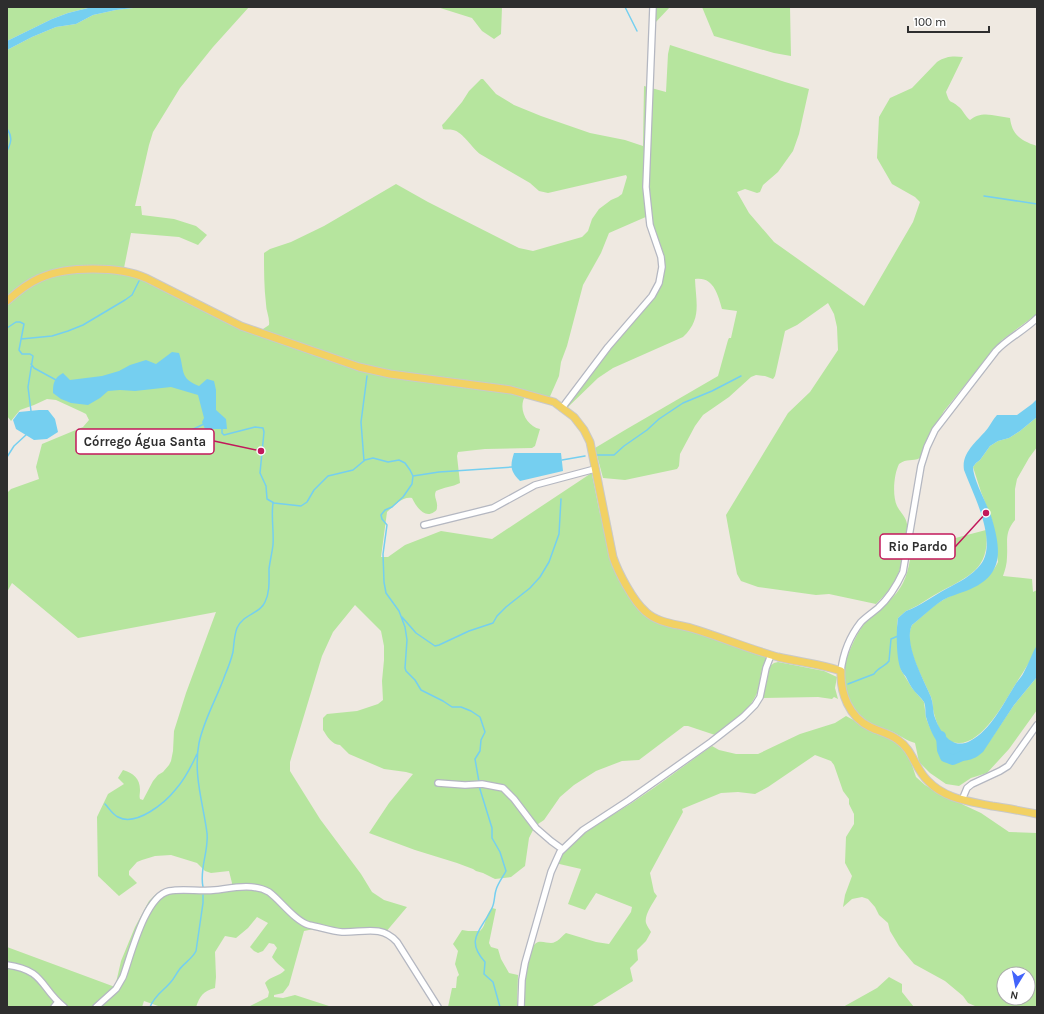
<svg xmlns="http://www.w3.org/2000/svg" width="1044" height="1014" viewBox="0 0 1044 1014" font-family="Karla,sans-serif">
<rect width="100%" height="100%" fill="#efe9e1"/>
<path fill="#b6e59e" fill-rule="evenodd" d="M7 7H92L68 13 52 19 7 41Z
M142 7H249L213 47 180 88 153 132 149 145 135 206H141L142 215 174 219 196 226 207 235 198 245 179 237 131 233 123 273 134 274 260 331 269 325C270 318 266 311 266 304 264 287 264 269 264 253L270 249 291 242 324 226 396 184 428 202 519 248 533 251 582 237 588 231 592 219 599 209 611 200 618 197 622 194 627 177 626 175 548 193 539 191 530 183 480 154C472 148 463 132 453 130 450 129 446 130 443 129L442 125 445 122 462 102 469 91 481 79H483L496 94 514 105 541 116 590 133 625 140 643 146 644 86 666 92 668 54 670 45 785 82 809 89 799 134 793 151 778 172 763 185 760 192 757 193 745 189 737 192 749 213 774 242 864 306 913 222 920 202 915 197 892 184 877 158 879 117 890 98 912 88 937 62C946 56 953 56 963 57L946 92C950 105 950 99 959 107 963 110 965 116 970 120 981 110 996 116 1010 118 1012 135 1021 141 1037 146V314L1002 340 994 349 944 411 924 447 920 458C912 462 907 458 899 464 894 474 892 495 897 506 900 512 906 517 907 524 909 531 906 539 905 546 900 574 897 584 876 604L829 594 816 595 758 587 741 581 737 574 730 537 726 515 788 413 810 392 838 350 837 327 834 314 828 303 797 325 785 331 775 376 773 379 765 376 756 375 751 377 729 397 703 415 695 426 680 454 679 466 677 469 625 480 603 478 595 448 625 430 718 376 728 340 729 338H731L737 311 722 309C718 294 713 276 695 279 696 303 702 319 683 337L613 368 598 378 568 407 566 406 597 362 654 297 663 268 648 216 609 233 601 253 583 285 567 346 561 362 559 376 548 401 526 395C517 407 526 426 540 429L535 446 532 448 485 449 458 452 457 456 460 483C452 487 444 487 436 491 433 497 438 501 437 507 437 510 436 511 434 512 424 519 416 506 412 498 402 496 394 506 387 512L381 557H388L405 545 441 531 492 539 590 474H592L600 514 606 518 618 567 646 611 662 620 769 657C759 666 762 681 757 693 749 712 731 723 715 735L688 726H684L639 760 622 761 596 771 574 785 560 797 544 820 535 826 529 838 525 866 511 877 495 879 483 873 476 871 473 869 457 863 415 850 369 833 389 803 413 774 406 772 384 769 349 754 340 745C332 745 327 736 323 730V718L327 714 357 711 378 704 383 700 382 681 384 660V646L381 631 355 605 333 632 322 656 290 762V771L320 819 361 874 372 892 384 900 407 907 385 933 314 929 304 931 289 985 283 993 274 995V997L283 998 295 995 332 1007H248L268 997 269 992 265 983C270 976 279 977 285 970 281 966 275 962 272 957L277 948 274 944 269 943 263 951 258 953 254 951 250 947 268 923 257 917 248 928 236 938 225 936 215 952 216 977 215 988C203 991 200 996 196 1007H161L144 1001 142 1007H7V947L115 987 121 961 135 927 149 901 156 894 165 891 231 888 232 883 229 871 211 873 205 871 197 863 171 855 155 856 142 860 137 862 129 871V875L137 883 119 896 98 876 97 817 108 794 124 784 118 778 123 770C133 773 140 778 140 790 140 794 139 796 140 799L143 800 153 781 158 775 163 772 169 765 171 761 173 751 174 731 186 693 216 612 78 638 12 583 7 592V493L11 489 39 479 36 467 42 444 83 427 89 420 86 414 82 412 56 400 47 399 34 405 20 410 11 421 7 416V50L32 37 56 27 76 24 93 15 116 10Z
M437 7H502L501 34 494 39 482 31 472 18Z
M652 7H670L654 24Z
M702 7H790L791 56 774 53 714 36Z
M1037 417V447L1029 458 1017 479 1015 489V520C1004 533 1008 542 1007 557 1007 564 1005 570 1003 576L1032 579 1033 592 1037 590C1037 604 1037 617 1037 630 1037 634 1038 641 1037 645 1032 660 1023 672 1015 685 1004 703 979 751 952 742 941 738 935 719 933 709 932 705 933 701 931 697 924 679 902 644 912 625 922 617 932 606 943 600 964 588 987 586 998 562L992 520 981 492 973 467 976 463 980 460 990 446 998 441 1009 438 1020 431Z
M986 530C991 570 967 577 938 593 927 599 917 607 906 611L898 618 897 624 901 670 912 688 924 702 926 718 930 728 943 751 946 754 955 759 991 739 1014 705 1037 677V710L1009 749 987 773 971 778 959 786 946 784 930 773 919 762 915 743C907 741 901 736 893 732 884 728 870 726 862 719 850 709 843 691 843 675 843 664 855 636 862 627 874 610 892 604 903 583 910 569 911 551 914 535L934 541H944Z
M778 662 824 671 837 677 835 688 838 699 834 697 832 699 818 697 763 698 770 666 774 663Z
M846 716 861 724 892 738 906 752 911 762 916 777 925 785 938 793 981 813 1009 832 1037 833V1007L975 1006 968 1003 963 996 945 981 914 964 899 946 890 931 888 923 879 915 875 907 868 899 862 897 852 899 843 907 845 895 852 876 845 863 846 837 854 824V814L849 804V799L843 791 834 765 831 761 815 755 768 787 755 794 738 792 721 793 682 809 683 812 650 873 654 892 657 896C653 903 644 915 646 923 647 926 650 930 651 932L646 941 637 950 638 960 630 968 633 981 591 1007H523C523 994 524 947 538 942 543 941 547 943 551 943 557 943 562 936 566 933L596 942 609 944 631 912 632 907 596 893 585 910 568 904 581 869 555 863C578 831 611 818 642 796 666 780 689 762 712 746L719 750 736 754H758L800 734 835 723ZM1004 974H1028V998H1004Z
M492 908 496 909 489 943 491 947 498 949 501 959 509 973 518 975 517 1007H448L452 988H456L457 977 459 975 455 964 458 951 453 944 462 930 468 931H480C487 925 484 916 492 908Z
M889 977 902 984V992L914 1007H843L877 988Z"/>
<path fill="#75cff0" d="M92 7H142L116 10 93 15 76 24 56 27 32 37 7 50V41L52 19 68 13Z
M172 352 179 353C185 371 179 378 199 386L207 379 214 381 216 390V410L226 419 227 429H205L202 422 204 418 198 395 171 387 135 391 120 390 108 391 100 398 88 405 71 403 61 399 53 393C53 383 54 378 63 373L70 380 102 376 119 371 130 365 146 360 156 364Z
M1037 399V417L1020 431 1009 438 998 441 990 446 980 460 976 463 973 467C973 480 988 505 992 519 1002 553 1003 577 966 591 958 594 950 596 943 600 932 607 922 617 912 625 903 643 924 680 931 697 933 703 933 709 934 715 939 730 951 751 970 741 991 730 1003 704 1015 685 1018 680 1022 677 1024 672 1029 663 1032 653 1037 645V677L1014 705 983 752C955 777 933 742 926 717 925 713 926 706 924 702 921 697 915 693 912 688 910 685 908 681 906 677 905 675 902 673 901 670 896 659 896 630 898 618L906 611C920 606 933 596 946 589 959 582 972 576 981 564 998 541 973 494 964 470 961 452 978 441 988 428 991 424 993 419 997 415H1017L1032 404Z
M39 410H48L55 419 58 432 47 439 34 440 16 429 13 420 19 412Z
M514 453H561L563 471 520 481C510 471 510 466 514 453Z"/>
<g fill="none" stroke-linecap="round" stroke-linejoin="round">
<path stroke="#75cff0" stroke-width="1.5" d="M625 7 637 31
M7 129C13 137 11 143 7 151
M984 196 1037 204
M7 328 16 322H20L24 324 19 350 22 354H30L33 356 28 387 31 411
M21 339 52 336 68 331 83 325 125 300 132 295 139 281
M31 364 34 368 56 380
M222 429V433L224 435 255 427 263 428 264 432 260 473 266 486 267 499 274 503 301 506 307 502 314 490 328 476 353 470 365 460 373 458 388 462 399 460 405 463 410 470 413 476 412 484 403 497 392 507 385 510 381 515 382 519 387 525 383 554 384 582 386 593 399 611 405 627 407 640 405 668 406 671 415 680 421 690 443 701 452 707H461L471 711 480 717 485 732 481 740 480 751 475 759 479 782
M93 444 166 442 204 424
M595 455H614L624 446 647 430 659 419 683 403 712 391 741 376
M7 457 14 446 27 434
M562 460 585 456
M364 461 361 422 367 376
M413 476 439 472 512 467
M402 617 416 633 435 646 439 645 469 631 493 623 497 616 506 607 530 588 540 577 549 562 559 534 561 499
M848 684 874 674C878 667 885 667 889 661L891 639 898 636
M479 786 492 828V838L500 852 506 871C503 877 498 883 496 890 494 896 495 902 492 908 482 930 464 939 485 962L484 974 493 982 500 1007
M105 804C109 808 112 814 118 817 136 827 165 803 176 789 185 779 191 767 197 754
M203 887C199 869 209 851 207 833 203 803 193 774 199 743 204 719 217 698 225 675 228 668 231 660 233 652 234 644 234 636 237 628 243 614 260 614 265 602 270 592 269 580 269 569 270 561 272 553 273 545 274 531 271 517 273 503
M150 1007C155 995 162 992 170 983 174 979 176 974 179 970 184 963 192 959 196 951L203 903V895"/>
<path stroke="#75cff0" stroke-width="10" d="M941 736 942 750 945 757 953 760 967 754"/>
<defs>
<path id="minor" d="M562 408 608 347 652 296 659 283 662 267 661 257 650 225 646 187 653 7
M424 525 493 508 535 485 595 469
M841 671C843 654 850 636 861 622 866 617 872 613 878 608 889 598 897 585 903 572L921 466 927 447 935 430 996 351C1008 338 1024 331 1037 318
M438 783 465 785 482 784 503 788 514 799 536 828 551 841 562 849
M962 800 967 788 972 784 1000 771 1008 766 1037 725
M7 965C45 970 40 988 64 1007
M54 1007 58 1002
M96 1007 116 989 123 977C131 955 145 896 169 891 184 888 200 892 215 890 232 888 253 883 269 892 281 901 295 921 309 925 320 927 331 931 342 932 362 933 381 924 397 942L438 1007
M521 1007 522 980 525 963 551 872 560 852 583 830 629 800 711 742 743 717 755 705 760 697 766 668 771 655"/>
<path id="major" d="M7 301C17 292 28 283 40 278 66 266 120 266 146 278L241 326 359 367 390 374 511 390 554 402 574 417 584 430 590 442 613 557C618 572 633 601 646 612 658 623 676 624 691 628 721 637 749 649 778 657 799 662 821 664 841 671 840 693 849 717 870 727 880 732 889 733 898 740 913 750 915 769 928 781 945 799 969 801 992 806 1007 808 1022 811 1037 814"/>
</defs>
<use href="#minor" stroke="#b4b7c1" stroke-width="8"/>
<use href="#major" stroke="#c9c9c9" stroke-width="9"/>
<use href="#minor" stroke="#fff" stroke-width="5.5"/>
<use href="#major" stroke="#f2d163" stroke-width="7"/>
</g>
<path fill="none" stroke="#c2185b" stroke-width="1.5" d="M261 451L214 441M986 513L955 547"/>
<g fill="#c2185b" stroke="#fff" stroke-width="1.5">
<circle cx="261" cy="451" r="4"/>
<circle cx="986" cy="513" r="4"/>
</g>
<g fill="#fff" stroke="#c2185b" stroke-width="1.5">
<rect x="76" y="429" width="138" height="25" rx="4"/>
<rect x="880" y="534" width="75" height="25" rx="4"/>
</g>
<g font-size="13" text-anchor="middle" font-weight="bold" fill="#2e2e2e">
<text x="145" y="446">Córrego Água Santa</text>
<text x="918" y="551">Rio Pardo</text>
</g>
<rect width="1044" height="1014" fill="none" stroke="#2e2e2e" stroke-width="16"/>
<g transform="translate(1016 986) rotate(190)"><circle r="19" fill="#ffffff" stroke="#ababab"/>
<path d="M0-3L7 15L0 10L-7 15Z" fill="#4264fb"/>
<text y="-6" font-size="11" font-weight="bold" text-anchor="middle" fill="#2e2e2e">N</text>
</g>
<path d="M908 26v6h81v-6" fill="none" stroke="#2e2e2e" stroke-width="2"/>
<text x="914" y="26" font-size="12" fill="#2e2e2e" stroke="#ffffff" stroke-width="3" paint-order="stroke">100 m</text>
</svg>
